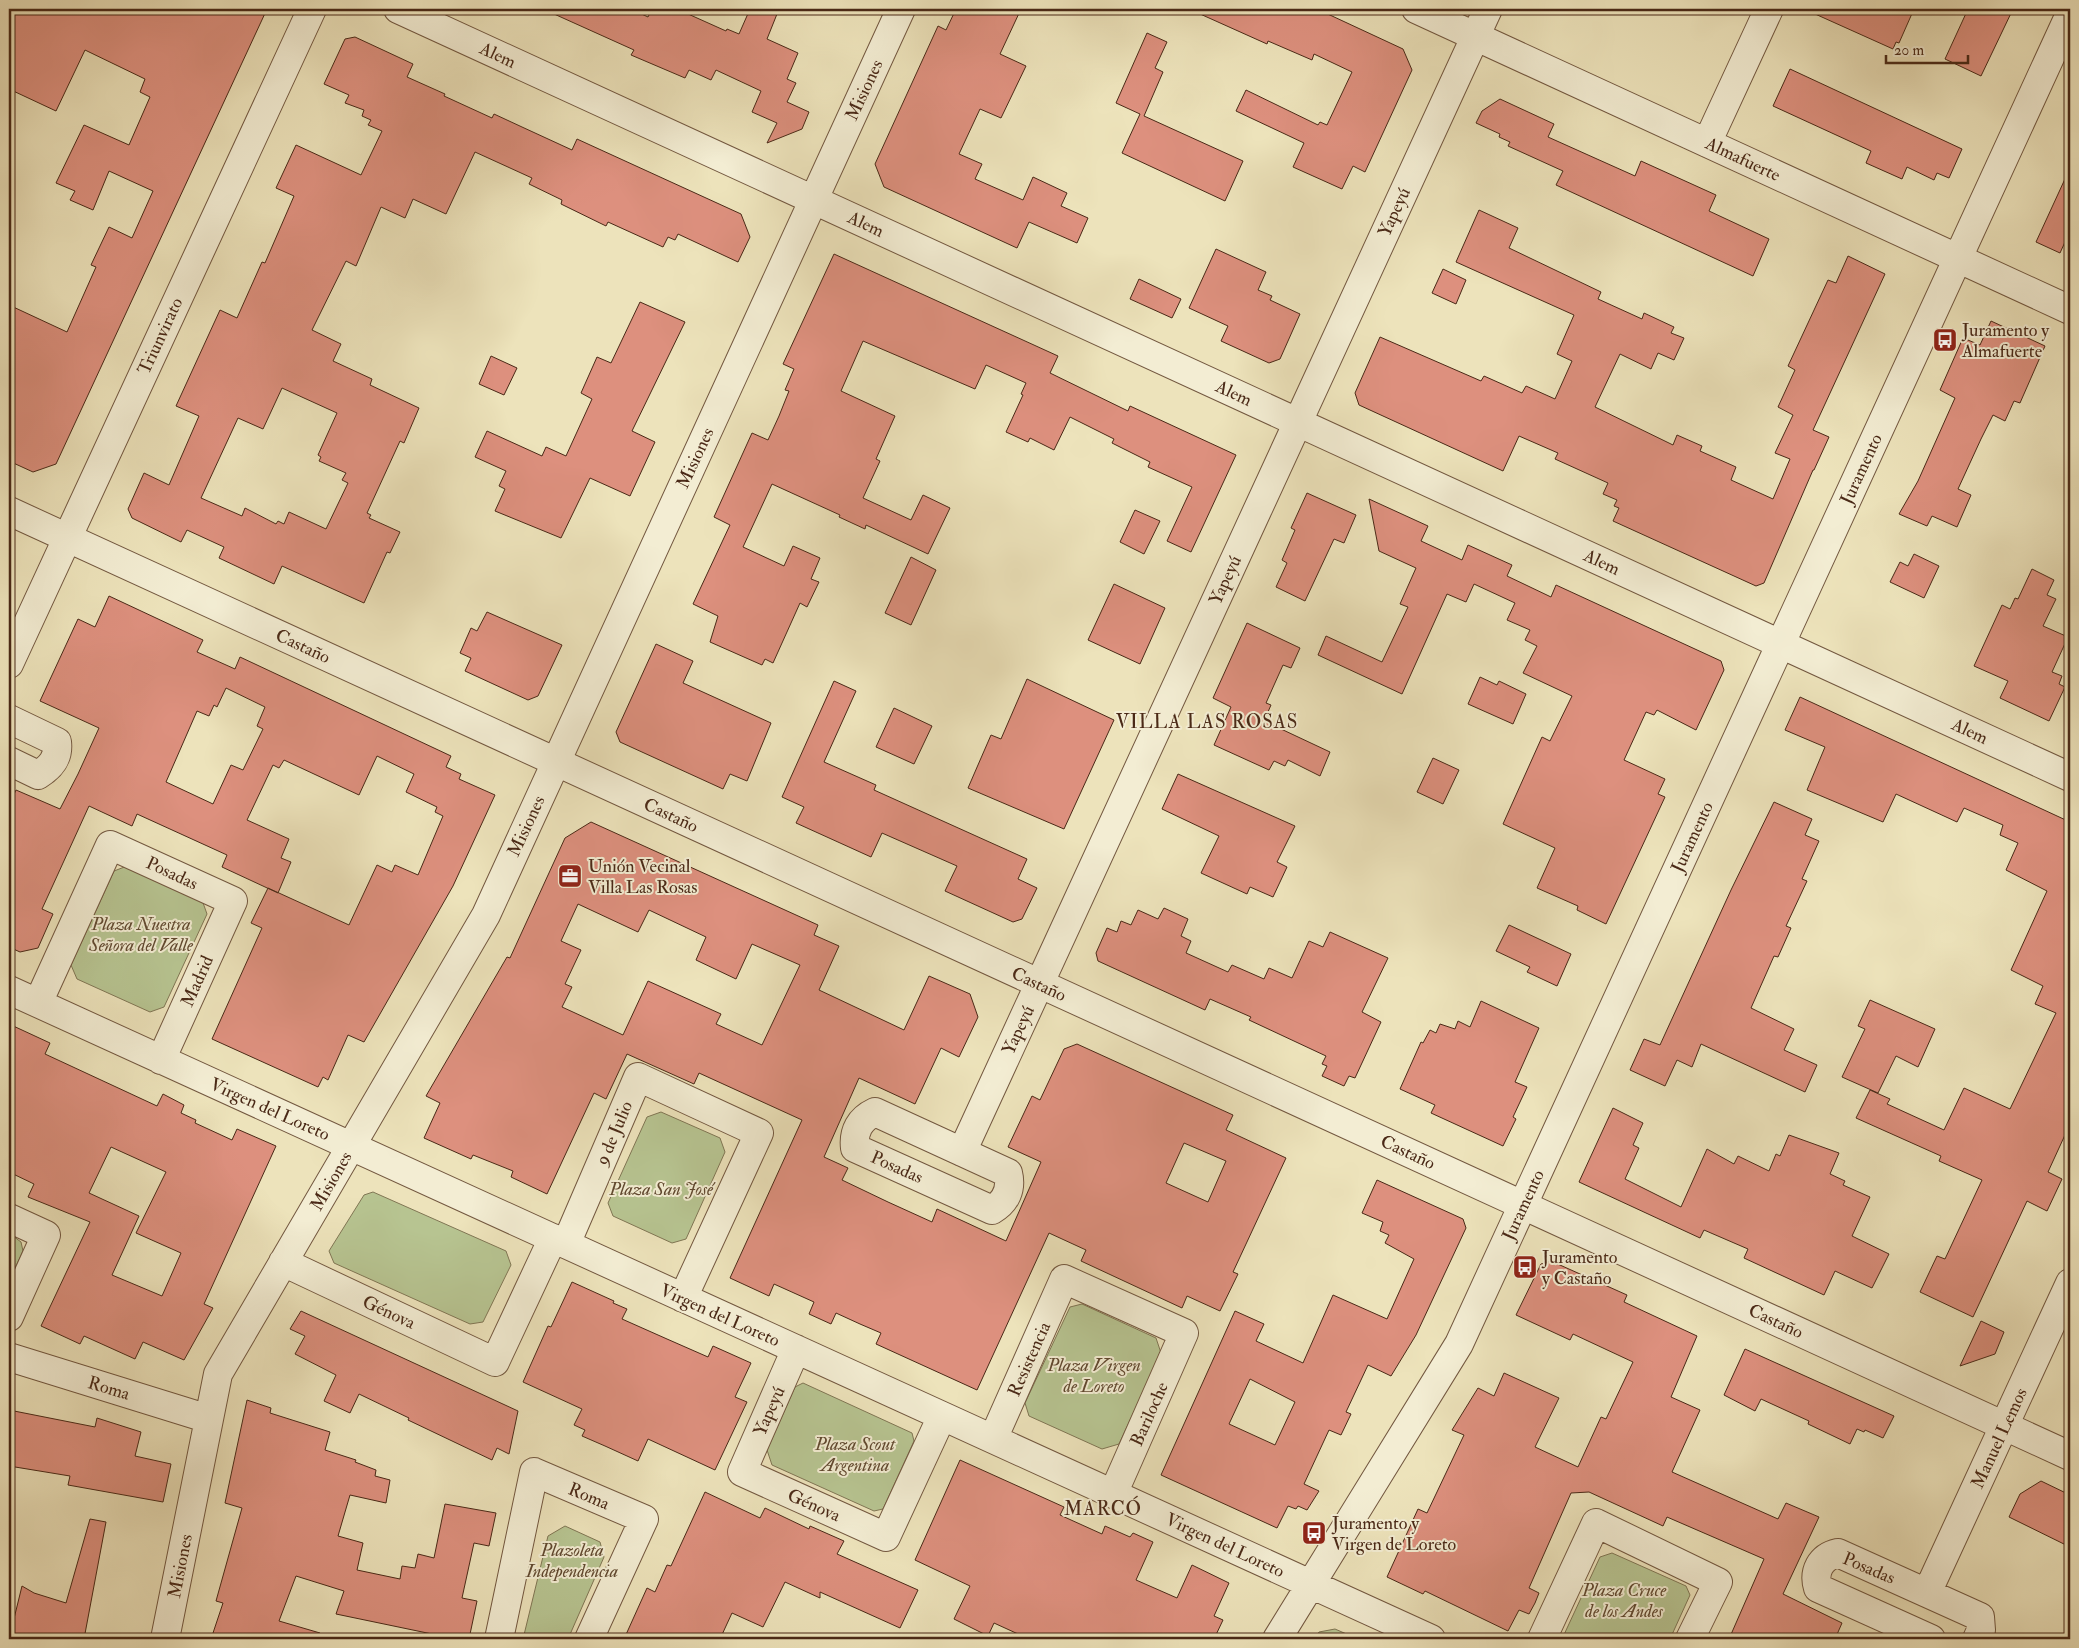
<svg xmlns="http://www.w3.org/2000/svg" width="2079" height="1648" viewBox="0 0 2079 1648" font-family="'IM FELL Double Pica',serif">
<rect width="100%" height="100%" fill="#ede3bb"/>
<filter id="stains"><feTurbulence type="fractalNoise" baseFrequency=".004" numOctaves="4"/><feColorMatrix values="0 0 0 0 .2 0 0 0 0 .09 0 0 0 0 .02 0 0 0 .5 -.17"/></filter>
<radialGradient id="worn" r=".72"><stop offset=".6" stop-color="#630" stop-opacity="0"/><stop offset="1" stop-color="#630" stop-opacity=".3"/></radialGradient>
<path fill="#b7c491" stroke="#807654" d="M127 866 202 900 207 914 164 1007 150 1012 77 979 71 965 114 871Z
M661 1112 720 1138 725 1152 686 1239 672 1243 613 1216 608 1203 647 1117Z
M373 1192 506 1251 511 1265 483 1322 470 1324 334 1263 329 1251 364 1195Z
M9 1233 21 1242 23 1251 9 1281Z
M1082 1304 1156 1338 1161 1353 1119 1444 1102 1449 1029 1416 1025 1403 1070 1307Z
M803 1383 912 1433 914 1441 883 1509 874 1511 772 1465 767 1450 795 1387Z
M565 1526 600 1542 604 1557 568 1639H523L548 1536Z
M1612 1553 1686 1586 1690 1595 1670 1639H1562L1600 1557Z
M1335 1629 1358 1639H1315L1319 1632Z"/>
<path fill="#dd907e" stroke="#4a2917" fill-rule="evenodd" d="M9 9H267L56 464 33 472 9 461V305L67 332 96 267 91 265 109 227 132 238 153 191 109 171 93 210 70 200 75 191 56 183 84 125 129 145 150 97 140 92 145 79 85 50 56 111 9 89Z
M543 9H631L648 17 652 9H677L726 31 727 29 739 34 750 9H779L767 39 798 53 787 79 796 83 787 102 809 112 802 129 767 143 777 123 752 112 761 91 716 70 711 80 689 70 685 78 631 55 634 50Z
M956 9H1021L1000 54 1026 66 1001 118 980 109 959 154 982 164 975 179 1023 200 1033 177 1067 193 1061 206 1088 218 1077 243 1029 222 1017 248 884 187 875 164 938 26 946 30Z
M1189 9H1317L1403 49 1412 70 1365 172 1353 166 1342 189 1293 167 1304 143 1236 111 1246 90 1318 125 1320 122 1327 125 1352 72 1314 54 1312 60 1268 41 1267 44Z
M1804 9H1914L1899 43 1896 42 1893 49Z
M1968 9H2013L1981 76 1945 59Z
M1147 33 1167 42 1155 68 1163 72 1144 116 1243 161 1225 201 1122 153 1140 114 1116 103Z
M355 37 413 64 407 77 445 94 444 96 492 118 494 114 522 127 572 150 577 139 741 214 750 237 738 262 678 234 675 240 668 237 663 247 608 222 606 226 561 204 562 200 529 184 532 178 475 152 446 214 413 199 405 218 381 207 356 266 346 261 312 330 341 344 333 361 372 379 370 385 419 408 404 443 400 441 367 513 371 515 369 518 400 532 390 553 387 552 364 603 282 566 274 584 219 558 224 547 187 530 181 542 132 518 128 509 144 473 169 485 199 416 176 406 220 310 237 318 262 262 265 263 294 196 276 188 296 145 361 175 382 131 368 125 371 120 362 116 364 110 345 103 349 95 324 84 345 39ZM282 388 337 413 318 455 321 457 319 461 346 473 342 480 348 483 326 529 289 512 284 524 278 521 276 524 245 508 242 516 201 498 238 418 263 429Z
M1790 69 1962 149 1949 178 1937 173 1934 180 1907 167 1902 179 1866 163 1871 151 1773 106Z
M1500 99 1554 124 1548 137 1597 159 1635 176 1641 161 1716 195 1709 211 1769 239 1753 276 1556 185 1563 171 1508 146 1510 142 1499 137 1500 134 1476 123 1482 111Z
M2070 168V231L2060 253 2036 242Z
M1479 210 1518 228 1509 248 1601 292 1598 299 1642 319 1644 313 1674 327 1671 333 1684 338 1674 360 1658 353 1651 369 1620 354 1595 407 1673 445 1677 435 1702 446 1700 451 1736 467 1731 480 1773 499 1790 459 1775 453 1793 415 1778 407 1795 370 1788 366 1828 280 1836 283 1848 256 1885 274 1813 430 1829 437 1814 470H1813L1764 583 1756 586 1613 521 1619 508 1614 506 1617 500 1603 494 1608 483 1555 459 1558 453 1519 436 1503 471 1359 405 1355 393 1380 337 1481 381 1484 376 1522 393 1526 386 1555 399 1572 361 1557 354 1574 315 1456 262Z
M1216 249 1266 272 1258 290 1272 296 1270 300 1300 314 1280 359 1269 363 1221 341 1228 326 1189 308Z
M834 254 1058 356 1050 373 1128 411 1130 406 1236 455 1191 552 1167 541 1192 487 1148 467 1150 462 1112 443 1114 439 1070 417 1054 450 1030 438 1028 442 1006 432 1023 395 1021 394 1026 383 986 365 975 389 863 341 841 391 895 416 876 459 880 461 863 498 911 520 923 495 950 508 928 554 866 525 865 529 839 517 840 515 772 484 743 547 784 566 793 546 820 558 811 579 819 582 807 607 800 603 773 663 765 659 762 665 710 642 718 616 693 604 730 525 714 517 752 433 768 440 779 416 789 391 785 390 794 369 783 364Z
M1443 269 1466 280 1456 304 1432 293Z
M1139 279 1181 299 1172 318 1130 299Z
M640 302 685 322 632 431 655 442 630 496 590 478 561 538 495 511 505 489 499 486 506 471 475 457 487 431 542 456 546 447 566 456 592 399 581 393 597 357 611 363Z
M1991 321 2045 346 2020 403 2014 401 2005 421 1993 415 1981 439 1958 489 1971 495 1957 527 1932 516 1927 526 1899 514 1918 481 1955 398 1940 390 1963 338 1980 345Z
M491 356 517 368 504 395 479 384Z
M1307 493 1356 515 1344 543 1334 539 1305 601 1276 587 1287 563 1282 560 1295 530 1291 528Z
M1369 499 1428 526 1421 541 1462 560 1468 545 1512 565 1507 576 1551 597 1556 585 1721 661 1724 670 1696 730 1657 710 1654 715 1646 712 1624 760 1665 779 1658 794 1665 797 1606 924 1577 910 1578 906 1537 888 1555 848 1503 824 1542 737 1550 741 1572 696 1523 673 1537 646 1525 640 1530 630 1507 620 1515 603 1474 584 1466 602 1447 594 1402 694 1318 655 1326 636 1382 662 1408 607 1400 604 1416 568 1379 551Z
M1135 510 1160 521 1144 554 1120 542Z
M1914 554 1939 566 1924 598 1890 582 1900 562 1908 566Z
M911 557 936 570 911 625 885 613Z
M2032 569 2054 580 2047 595 2056 599 2043 626 2068 637 2052 672 2062 676 2059 684 2065 687 2049 721 2000 698 2008 681 1974 666 2002 605 2010 609 2015 598 2018 599Z
M1114 584 1165 608 1140 664 1088 640Z
M109 596 203 640 197 652 235 669 240 657 451 756 446 767 461 774 459 779 495 795 453 886 364 1042 348 1035 328 1080 323 1077 318 1087 212 1039 262 928 251 923 268 888 349 925 377 865 392 872 395 865 418 875 443 816 435 812 437 807 406 792 414 774 377 756 359 795 284 760 279 768 273 765 247 820 289 839 281 858 291 862 278 893 222 867 227 855 137 814 132 826 89 806 42 909 53 914 38 948 20 952 9 947V805L16 790 60 809 78 774 99 728 40 701 78 619 95 627ZM226 688 265 707 257 726 263 729 243 770 231 765 213 804 166 782 197 711 209 716 214 705 217 707Z
M487 612 562 645 538 696 528 700 465 671 471 658 460 653 471 628 477 631Z
M1247 623 1300 648 1291 668 1283 665 1266 703 1271 705 1264 721 1330 752 1320 776 1288 760 1285 766 1274 761 1269 770 1214 745 1231 707 1213 698Z
M656 644 693 661 683 683 771 723 747 781 730 774 723 789 620 742 616 732Z
M1480 677 1497 685 1499 681 1526 694 1513 724 1468 704Z
M1027 679 1114 720 1064 829 968 788 991 735 1001 739Z
M834 681 856 691 824 762 876 785 874 790 1027 859 1018 879 1037 888 1022 919 1013 922 945 891 957 866 882 833 871 857 796 823 804 807 782 797Z
M1800 697 2070 822V1124L2048 1172 2062 1179 2047 1211 2027 1201 1973 1317 1920 1292 1937 1256 1945 1259 1982 1180 1939 1161 1941 1156 1856 1118 1870 1090 1890 1099 1887 1104 1944 1130 1964 1088 2010 1109 2056 1013 2035 1004 2043 986 2011 970 2047 891 2006 870 2018 843 2000 835 2003 825 1964 808 1957 822 1896 794 1883 822 1807 790 1825 747 1785 730Z
M894 708 932 726 914 764 876 747Z
M1433 758 1459 770 1443 804 1417 792Z
M1178 774 1295 826 1277 862 1287 867 1273 897 1250 887 1247 894 1201 873 1219 836 1162 809Z
M1774 802 1812 819 1805 835 1819 841 1802 879 1807 881 1786 926 1791 928 1778 957 1774 956 1751 1008 1794 1029 1784 1050 1817 1065 1805 1092 1701 1044 1692 1067 1677 1060 1665 1086 1630 1070 1644 1039 1660 1045 1731 890Z
M591 822 818 925 814 935 839 946 819 990 904 1030 929 976 970 994 978 1017 959 1057 941 1048 915 1104 859 1078 824 1157 848 1168 842 1180 888 1202 932 1222 937 1209 1006 1241 1041 1162 1008 1147 1032 1096 1040 1100 1064 1049 1077 1044 1233 1115 1226 1130 1286 1158 1233 1272 1238 1274 1220 1311 1187 1296 1182 1308 1081 1261 1086 1250 1049 1233 977 1390 876 1344 881 1333 860 1324 836 1313 831 1324 809 1314 814 1302 774 1284 769 1296 730 1278 802 1120 699 1073 694 1084 627 1054 606 1099 594 1093 547 1194 511 1177 513 1171 473 1155 471 1159 424 1138 440 1103 426 1096 507 957 510 958 565 838ZM578 904 638 932 649 910 706 937 696 960 736 979 752 944 800 965 762 1045 716 1024 721 1014 648 981 623 1035 562 1007 572 987 565 984 581 950 561 941ZM1184 1143 1226 1161 1208 1202 1166 1183Z
M1164 908 1188 919 1181 936 1191 941 1186 953 1228 972 1232 965 1264 979 1269 968 1292 978 1309 941 1323 947 1330 932 1388 958 1362 1012 1381 1022 1355 1078 1349 1076 1344 1086 1322 1076 1327 1066 1322 1064 1326 1056 1249 1020 1251 1017 1210 999 1205 1010 1098 961 1096 953 1107 928 1117 932 1121 921 1131 925 1138 910 1158 919Z
M1509 925 1571 954 1557 986 1527 972 1530 967 1496 951Z
M1870 1000 1935 1029 1918 1067 1896 1056 1878 1093 1842 1077 1865 1029 1858 1026Z
M1481 1001 1539 1028 1515 1082 1527 1087 1513 1117 1516 1119 1503 1146 1431 1113 1435 1105 1400 1089 1421 1042 1423 1043 1430 1030 1436 1033 1440 1024 1455 1029 1458 1021 1470 1027Z
M9 1024 50 1043 45 1054 157 1106 163 1094 184 1105 181 1113 196 1120 195 1123 232 1140 237 1129 276 1146 204 1304 213 1308 184 1360 143 1342 135 1359 84 1336 80 1344 41 1326 90 1222 28 1197 34 1184 9 1172ZM111 1147 166 1172 136 1233 181 1253 162 1296 112 1275 139 1216 89 1193Z
M1613 1108 1643 1123 1633 1145 1639 1148 1625 1179 1681 1207 1707 1149 1734 1164 1738 1156 1769 1171 1776 1154 1780 1156 1789 1135 1839 1153 1830 1174 1845 1181 1843 1185 1870 1197 1852 1236 1889 1254 1872 1288 1835 1271 1824 1295 1744 1258 1748 1249 1704 1230 1700 1238 1579 1182Z
M1377 1180 1463 1219 1466 1228 1416 1335 1391 1376 1368 1365 1346 1412 1351 1414 1341 1435 1329 1430 1304 1484 1319 1491 1307 1510 1298 1506 1296 1509 1288 1506 1277 1528 1161 1475 1235 1311 1264 1324 1256 1341 1303 1363 1333 1295 1387 1319 1414 1259 1385 1243 1389 1235 1380 1231 1383 1222 1362 1213ZM1250 1379 1295 1402 1275 1445 1229 1424Z
M1551 1261 1627 1295 1624 1302 1697 1336 1671 1397 1700 1410 1672 1472 1778 1519 1786 1503 1819 1517 1783 1594 1842 1623 1835 1639H1729L1764 1559 1667 1517 1663 1526 1589 1492 1571 1493 1529 1588 1539 1593 1535 1603 1529 1614 1519 1610 1508 1631 1425 1591 1423 1594 1387 1577 1418 1509 1427 1513 1464 1435 1452 1430 1478 1388 1494 1396 1504 1373 1559 1398 1535 1447 1578 1467 1601 1417 1606 1419 1633 1362 1573 1334 1570 1340 1516 1315 1541 1264Z
M572 1282 614 1301 613 1303 627 1309 622 1319 667 1339 708 1357 713 1346 751 1363 735 1397 747 1402 715 1470 648 1439 638 1461 605 1446 582 1436 585 1430 574 1425 582 1409 523 1382 548 1326 551 1327Z
M301 1311 518 1411 509 1454 497 1448 492 1460 408 1420 409 1418 359 1394 350 1413 324 1401 336 1375 295 1354 305 1336 290 1329Z
M1981 1321 2004 1332 1995 1354 1960 1366Z
M1745 1349 1894 1416 1883 1438 1865 1430 1864 1432 1857 1429 1850 1444 1808 1424 1809 1421 1761 1399 1755 1411 1724 1395Z
M247 1400 271 1408 270 1413 330 1432 325 1450 356 1460 355 1462 376 1470 375 1476 390 1480 386 1503 350 1495 338 1536 363 1543 357 1570 400 1579 402 1566 415 1568 418 1554 434 1558 445 1504 496 1513 489 1546 474 1543 462 1598 477 1601 469 1639H456L336 1614 344 1591 296 1576 279 1621 320 1633 319 1639H211L223 1603 216 1601 242 1508 225 1503Z
M9 1410 95 1427 97 1418 141 1432 135 1456 171 1464 163 1502 68 1485 70 1476 9 1466Z
M960 1460 1064 1507 1060 1515 1102 1534 1105 1526 1130 1537 1133 1533 1153 1542 1136 1580 1177 1598 1192 1565 1229 1583 1214 1616 1223 1620 1214 1639H1029L994 1623 988 1636 954 1619 970 1586 915 1560Z
M2041 1481 2070 1495V1547L2009 1517 2020 1494Z
M705 1492 760 1518 765 1508 809 1529 810 1526 844 1541 837 1554 918 1590 900 1628 820 1592V1598L785 1582 763 1627 732 1613 720 1639H624L647 1588 655 1592 667 1565 671 1566Z
M90 1519 106 1522 84 1639H9L22 1586 34 1593 66 1603Z"/>
<g fill="none" stroke-linecap="round" stroke-linejoin="round">
<defs>
<path id="minor" d="M398 9 2070 777
M1416 9 2070 310
M1707 143 1769 9
M9 664 312 9
M9 719 57 742C59 758 51 767 38 775L9 761
M9 990 1431 1639
M38 1003 110 845 233 901 161 1060
M875 1112 1008 1173C1012 1189 1006 1202 992 1210L855 1148C853 1131 860 1119 875 1112Z
M962 1152 1488 9
M9 1218 46 1235 9 1317
M566 1244 638 1077 759 1133 683 1298
M283 1262 495 1362 553 1238
M796 1349 742 1472 886 1537 942 1416
M9 1357 209 1419
M993 1439 1064 1279 1184 1333 1113 1494
M1927 1593 2070 1283
M165 1639 218 1374 486 915 901 9
M499 1639 534 1472 644 1519 589 1639
M1277 1639 1459 1344 2070 14
M1542 1639 1596 1523 1718 1582 1690 1639
M1931 1639 1818 1588C1813 1572 1820 1557 1838 1553L1980 1617 1981 1630 1977 1639"/>
<path id="tertiary" d="M9 511 2070 1456"/>
</defs>
<use href="#minor" stroke="#735840" stroke-width="30"/>
<use href="#tertiary" stroke="#735840" stroke-width="30"/>
<use href="#minor" stroke="#f3edd3" stroke-width="28"/>
<use href="#tertiary" stroke="#f3edd3" stroke-width="28"/>
</g>
<defs>
<symbol id="bus-square" viewBox="-11 -11 22 22"><rect x="-9" y="-9" width="18" height="18" rx="4" fill="#8f2418" stroke="#f3edd3"/><path d="M-5-6H5V4H4V6H2V4H-2V6H-4V4H-5ZM-3.5-4V0h7V-4ZM-3.5 1.2v1.5H-2V1.2ZM2 1.2v1.5H3.5V1.2Z" fill="#fff"/></symbol>
<symbol id="office-square" viewBox="-11 -11 22 22"><rect x="-9" y="-9" width="18" height="18" rx="4" fill="#8f2418" stroke="#f3edd3"/><path d="M-6-3h4V-5.5h4V-3h4V5H-6ZM-1-4.5V-3h2v-1.5ZM-6 0V1H6V0Z" fill="#fff"/></symbol>
</defs>
<g fill-rule="evenodd">
<use href="#bus-square" x="1931" y="326" width="28" height="28"/>
<use href="#office-square" x="556" y="862" width="28" height="28"/>
<use href="#bus-square" x="1511" y="1253" width="28" height="28"/>
<use href="#bus-square" x="1300" y="1519" width="28" height="28"/>
</g>
<g text-anchor="middle" stroke-width="4" stroke-linejoin="round" paint-order="stroke">
<g font-size="18" fill="#4a2917" stroke="#f3edd3">
<text transform="translate(498 55) rotate(25)" y="6">Alem</text>
<text transform="translate(864 90) rotate(-65)" y="6">Misiones</text>
<text transform="translate(1743 159) rotate(25)" y="6">Almafuerte</text>
<text transform="translate(1394 212) rotate(-65)" y="6">Yapeyú</text>
<text transform="translate(866 224) rotate(25)" y="6">Alem</text>
<text transform="translate(160 336) rotate(-65)" y="6">Triunvirato</text>
<text transform="translate(1234 393) rotate(25)" y="6">Alem</text>
<text transform="translate(695 458) rotate(-65)" y="6">Misiones</text>
<text transform="translate(1861 469) rotate(-65)" y="6">Juramento</text>
<text transform="translate(1602 562) rotate(25)" y="6">Alem</text>
<text transform="translate(1225 580) rotate(-65)" y="6">Yapeyú</text>
<text transform="translate(303 646) rotate(25)" y="6">Castaño</text>
<text transform="translate(1970 731) rotate(25)" y="6">Alem</text>
<text transform="translate(671 815) rotate(25)" y="6">Castaño</text>
<text transform="translate(526 826) rotate(-65)" y="6">Misiones</text>
<text transform="translate(1692 837) rotate(-65)" y="6">Juramento</text>
<text transform="translate(172 873) rotate(25)" y="6">Posadas</text>
<text transform="translate(197 981) rotate(-66)" y="6">Madrid</text>
<text transform="translate(1039 984) rotate(25)" y="6">Castaño</text>
<text transform="translate(1018 1030) rotate(-65)" y="6">Yapeyú</text>
<text transform="translate(270 1109) rotate(24)" y="6">Virgen del Loreto</text>
<text transform="translate(614 1133) rotate(-67)" y="6">9 de Julio</text>
<text transform="translate(1408 1152) rotate(25)" y="6">Castaño</text>
<text transform="translate(897 1167) rotate(24)" y="6">Posadas</text>
<text transform="translate(331 1181) rotate(-60)" y="6">Misiones</text>
<text transform="translate(1523 1205) rotate(-65)" y="6">Juramento</text>
<text transform="translate(389 1312) rotate(25)" y="6">Génova</text>
<text transform="translate(720 1315) rotate(24)" y="6">Virgen del Loreto</text>
<text transform="translate(1776 1321) rotate(25)" y="6">Castaño</text>
<text transform="translate(1029 1359) rotate(-66)" y="6">Resistencia</text>
<text transform="translate(109 1388) rotate(17)" y="6">Roma</text>
<text transform="translate(769 1411) rotate(-66)" y="6">Yapeyú</text>
<text transform="translate(1149 1414) rotate(-66)" y="6">Bariloche</text>
<text transform="translate(1999 1438) rotate(-65)" y="6">Manuel Lemos</text>
<text transform="translate(589 1496) rotate(23)" y="6">Roma</text>
<text transform="translate(814 1505) rotate(24)" y="6">Génova</text>
<text transform="translate(1225 1545) rotate(25)" y="6">Virgen del Loreto</text>
<text transform="translate(180 1566) rotate(-79)" y="6">Misiones</text>
<text transform="translate(1869 1568) rotate(23)" y="6">Posadas</text>
</g>
<g font-size="18" fill="#4a2917" stroke="#f3edd3" text-anchor="start">
<text x="1962" y="336">Juramento y<tspan x="1962" dy="21">Almafuerte</tspan></text>
<text x="588" y="872">Unión Vecinal<tspan x="588" dy="21">Villa Las Rosas</tspan></text>
<text x="1542" y="1263">Juramento<tspan x="1542" dy="21">y Castaño</tspan></text>
<text x="1332" y="1529">Juramento y<tspan x="1332" dy="21">Virgen de Loreto</tspan></text>
</g>
<g font-size="18" font-style="italic" fill="#60482f" stroke="#f3edd3">
<text x="141" y="930">Plaza Nuestra<tspan x="141" dy="21">Señora del Valle</tspan></text>
<text x="661" y="1195">Plaza San José</text>
<text x="1094" y="1371">Plaza Virgen<tspan x="1094" dy="21">de Loreto</tspan></text>
<text x="855" y="1450">Plaza Scout<tspan x="855" dy="21">Argentina</tspan></text>
<text x="572" y="1556">Plazoleta<tspan x="572" dy="21">Independencia</tspan></text>
<text x="1624" y="1596">Plaza Cruce<tspan x="1624" dy="21">de los Andes</tspan></text>
</g>
<g font-size="19" letter-spacing="1" fill="#4a2917" stroke="#f3edd3">
<text x="1207" y="728">VILLA LAS ROSAS</text>
<text x="1103" y="1515">MARCÓ</text>
</g>
</g>
<rect width="2079" height="1648" fill="none" stroke="#ede3bb" stroke-width="30"/>
<rect x="10" y="10" width="2059" height="1628" fill="none" stroke="#4a2917" stroke-width="2.5"/>
<rect x="15" y="15" width="2049" height="1618" fill="none" stroke="#4a2917"/>
<path d="M1886 55v8h82v-8" fill="none" stroke="#4a2917" stroke-width="2.5"/>
<text x="1894" y="55" font-size="15" fill="#4a2917" stroke="#f3edd3" stroke-width="4" paint-order="stroke">20 m</text>
<rect width="100%" height="100%" filter="url(#stains)"/>
<rect width="100%" height="100%" fill="url(#worn)"/>
</svg>
